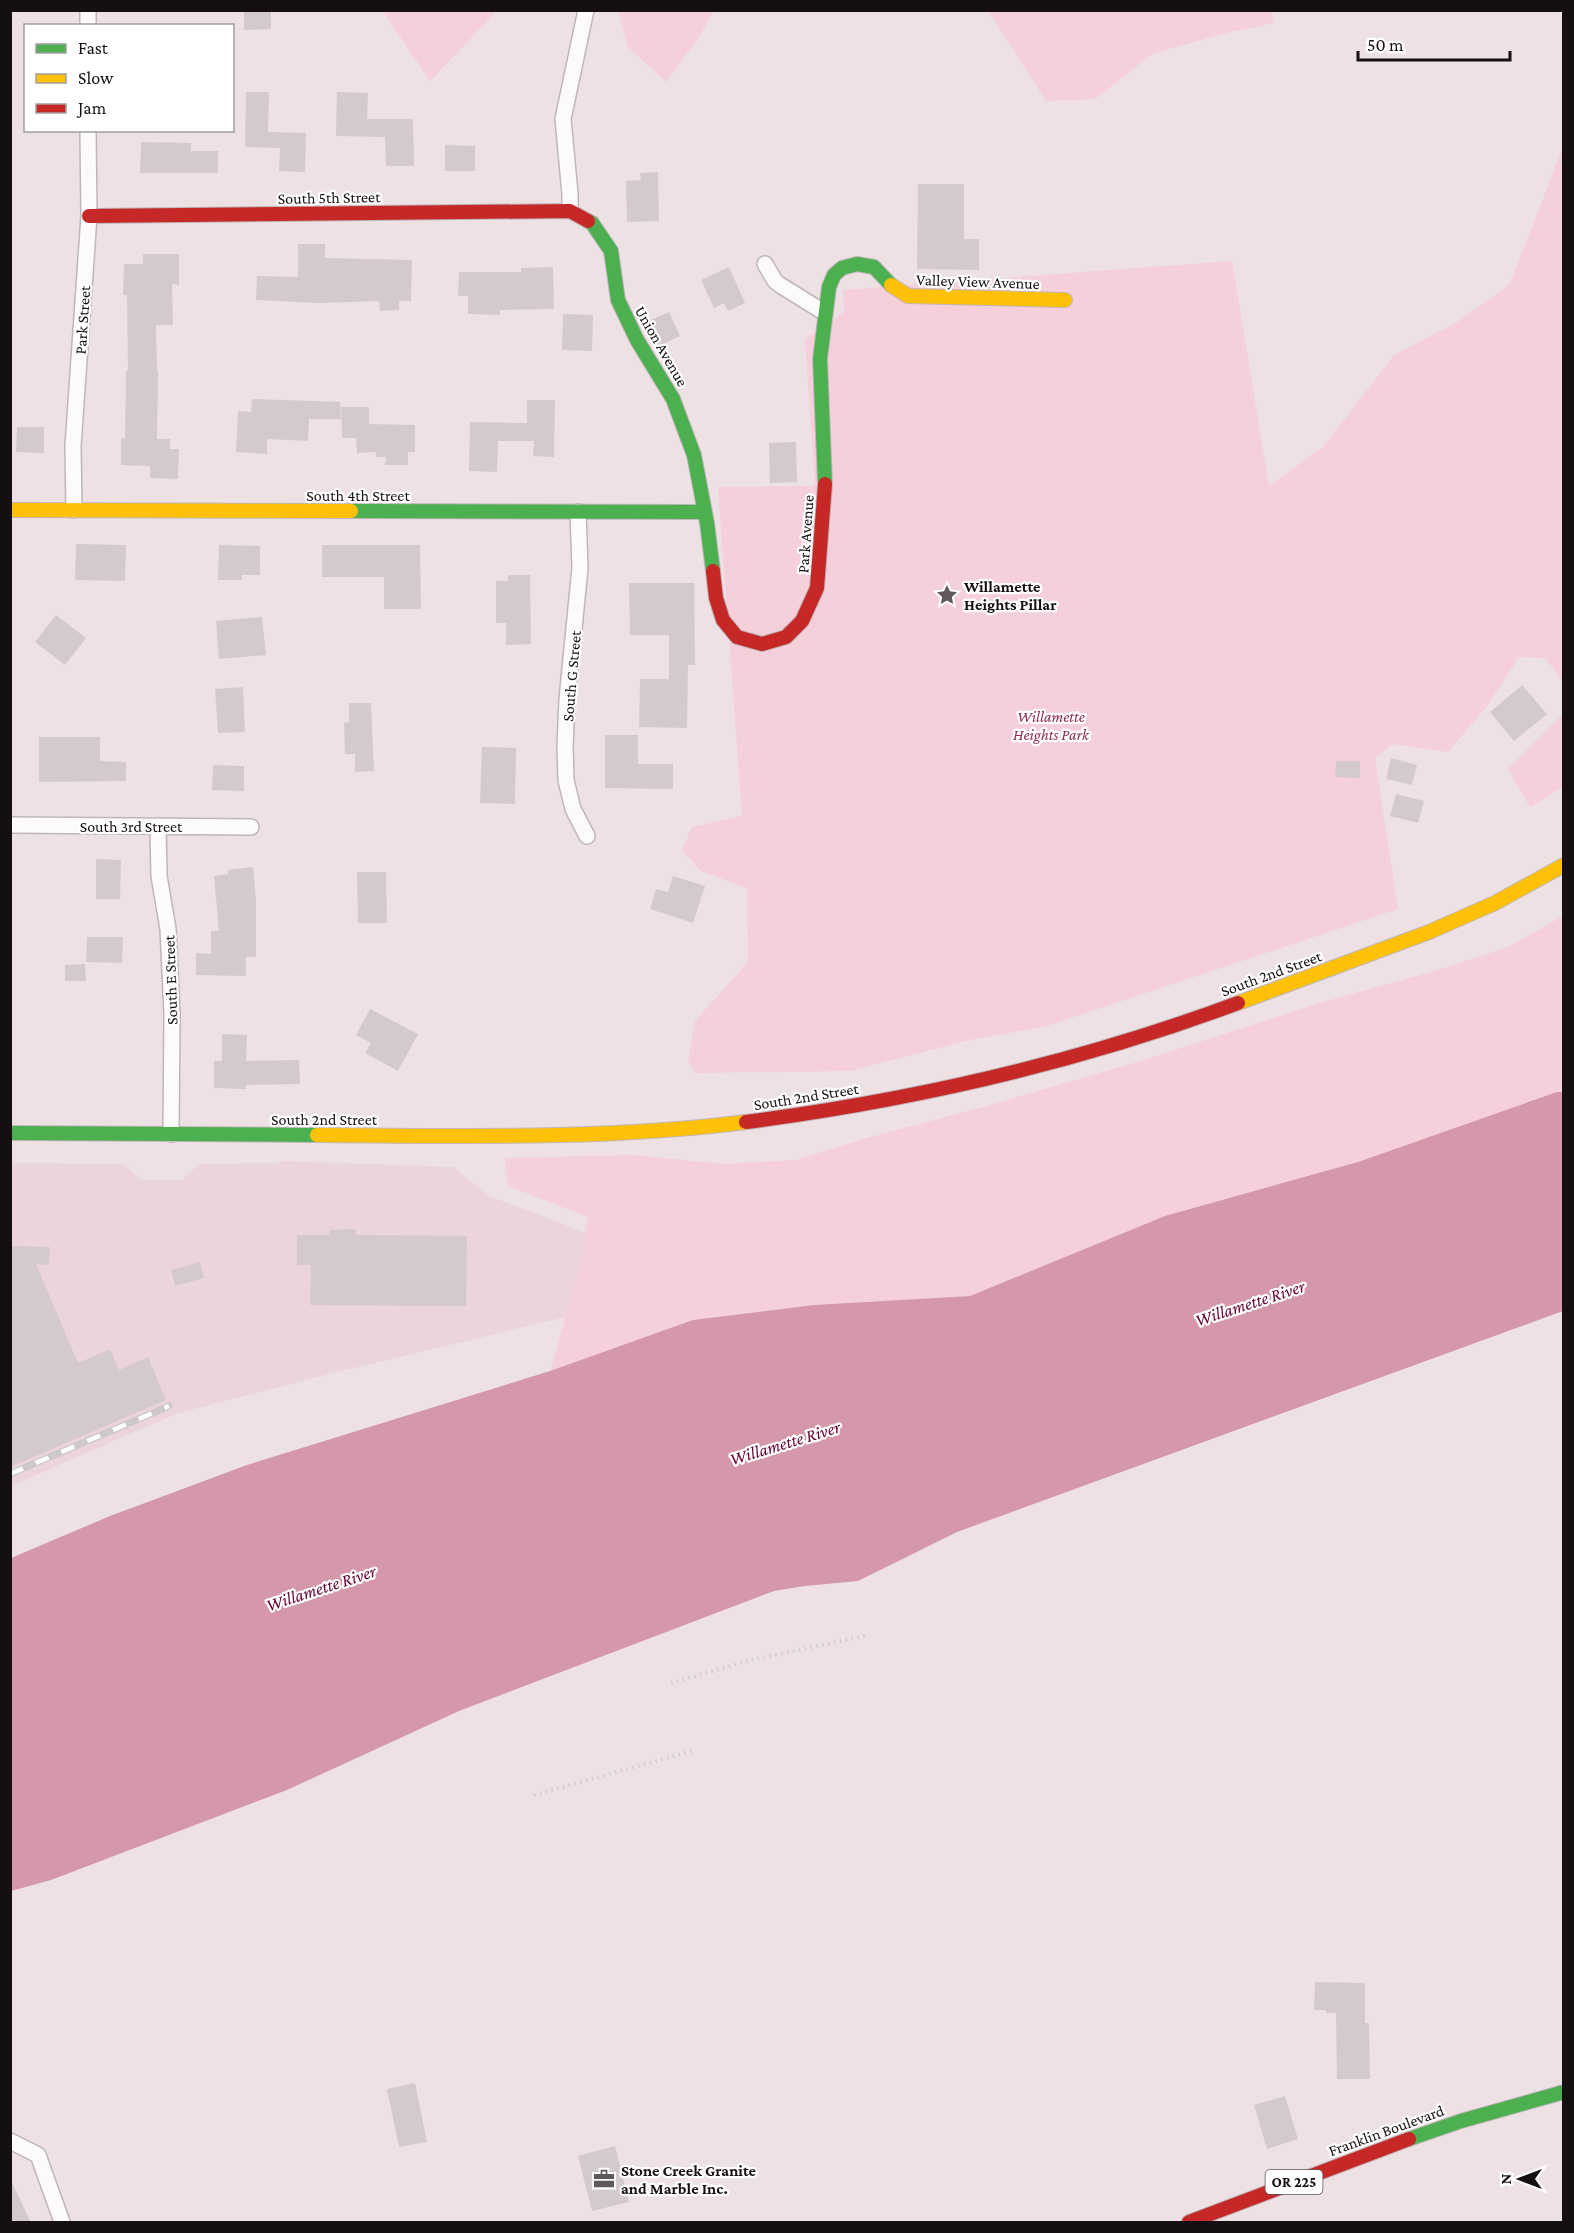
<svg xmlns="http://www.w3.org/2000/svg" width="1574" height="2233" viewBox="0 0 1574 2233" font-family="'Crimson Pro',serif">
<rect width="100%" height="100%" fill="#ede1e4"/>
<path fill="#ebd4da" d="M284 1161 453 1167 489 1196 615 1244 607 1307 329 1374 175 1414 11 1486V1163L124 1164 141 1180H182L199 1164 277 1163Z"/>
<path fill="#f5cfd9" d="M1272 10 1273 23 1222 34 1152 54 1095 99 1046 101 989 12 985 11Z
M383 11H497L430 81Z
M618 11 619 10 714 11 697 40 666 82 628 47Z
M1563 147V682L1545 658 1519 657 1487 706 1448 752 1392 744 1375 758 1398 909 1044 1027 969 1040 850 1071 696 1073 688 1062 695 1021 748 962 747 888 701 871 682 850 692 827 742 816 718 487 815 486 805 339 844 312 843 290 1232 261 1269 486 1323 447 1394 355 1457 322 1510 284Z
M1563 714V787L1530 807 1508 769Z
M1563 916V1092H1557L1358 1162 1165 1216 970 1296 814 1305 693 1320 550 1371 583 1257 588 1217 508 1186 505 1158 632 1155 723 1164 796 1160 867 1138 987 1106 1144 1060 1323 1002 1435 971 1506 948Z"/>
<path fill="#d498aa" d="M1557 1092H1563V1311L957 1532 858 1581 805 1586 774 1591 459 1711 287 1790 51 1880 11 1891V1558L110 1516 247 1465 550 1371 693 1320 814 1305 970 1296 1165 1216 1358 1162Z"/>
<path fill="#d4cacd" d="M244 10H271V29L244 30Z
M246 92H269L268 132 306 133 305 172 279 171 280 148 245 147Z
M337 92 368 93 367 119H413L414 166H386L385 137 336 136Z
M141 142 191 143V151H218V173H140Z
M445 145 475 146V171H445Z
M658 172 659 221 627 222 626 181 641 180 640 173Z
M918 184H964V239H979V270L917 269Z
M298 244H325V258L412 260 411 301H399V310L380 311 379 301 320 303 256 300 257 276 298 277Z
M143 254H179V285L172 284 173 325H156L157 371H158L157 439H170V449H179L178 479 150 478V466L121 465V438L125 439 126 371H128L127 295H123L124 264H143Z
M553 267 554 309 500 310V315L468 314V296H458L459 272H521V268Z
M729 267 745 303 728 311 724 303 714 308 701 280Z
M669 312 680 336 657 347 644 323Z
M563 314 593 315 592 351 562 350Z
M252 399 340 402 341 419H309L308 441 267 439V454L236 452 238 411 251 412Z
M527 400H555L554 457 533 456 534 441H498L497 472 469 471 470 422 527 423Z
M341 407H369V424L415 425V452H408V465H385L386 457H376V452L357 453 356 438H342Z
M17 427H44V453L16 452Z
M796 442 797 482 770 483 769 443Z
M76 544 126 545 125 581 75 580Z
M219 545 260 546V575H242V580H218Z
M322 545H420L421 609H384V577H322Z
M508 575H530L531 644 506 645V623H496V581H508Z
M629 583H694L695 665H688L687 728 639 727 640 679H669V635H630Z
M56 615 86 638 65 665 35 642Z
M262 617 266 655 219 659 216 621Z
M1522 685 1547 714 1514 741 1490 712Z
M243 687 245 732 218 733 215 689Z
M349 703H371L374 771 355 772V754H345L344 723 349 722Z
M605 735H638V764H673V789L605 788Z
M39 737H100V761L126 762V781L39 782Z
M482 747 516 748 515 804 480 803Z
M1391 758 1417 765 1412 785 1386 779Z
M1336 761H1360V778L1335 777Z
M213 765 244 766V791L212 790Z
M1396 794 1424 801 1418 823 1390 816Z
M96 859 121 860 120 899H96Z
M253 867 256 901V957H246V976L196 975V953L211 954V931H219L214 876 228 874V870Z
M357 872H386L387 923H358Z
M673 876 705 886 693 923 650 909 656 889 668 892Z
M87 937H123L122 963 86 962Z
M85 964 86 981H65V965Z
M370 1009 418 1034 398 1071 365 1053 371 1043 356 1035Z
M222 1034 247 1035 246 1061 299 1060 300 1084 246 1085V1089L214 1088V1061H222Z
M356 1229V1235L467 1236 466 1306 310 1305 311 1265H297V1235H330V1230Z
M10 1246 50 1247 49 1265 36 1264 78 1363 110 1349 119 1370 148 1357 166 1400 10 1467Z
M200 1262 204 1278 175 1286 171 1270Z
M1315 1982 1365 1983V2023H1369L1370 2079H1337L1336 2013H1326V2010H1314Z
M415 2083 427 2142 399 2147 387 2089Z
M1285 2096 1298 2139 1267 2149 1254 2105Z
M615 2146 629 2202 592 2211 578 2156Z
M10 2178 31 2223H10Z"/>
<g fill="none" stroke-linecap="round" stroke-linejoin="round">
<defs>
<path id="street" d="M88 10V26
M570 211V194L563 119 586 10
M765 264 775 281 780 285 825 313
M74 510 73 446 89 216 88 130
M578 512 580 568 567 699 565 747 566 780 573 809 587 836
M10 825 251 827
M158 826 159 876 168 929 172 1014 171 1134
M10 2141 38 2155 62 2222"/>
<path id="fast" d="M588 221 592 223 611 251 618 300 637 340 673 399 694 455 707 523 713 571
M825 484 820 359 829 287 834 275 842 268 857 264 874 267 891 285
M351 511 705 512
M10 1133 317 1135
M1409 2139 1461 2121 1564 2092"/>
<path id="slow" d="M891 285 908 296 1065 300
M10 510 351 511
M1238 1003 1429 932 1495 903 1564 865
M317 1135C460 1136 605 1140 746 1122"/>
<path id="jam" d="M89 216 570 211 588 221
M713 571 716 598 723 620 737 637 762 644 786 637 802 621 817 588 825 484
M746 1122C914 1100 1080 1062 1238 1003
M1189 2222 1409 2139"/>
</defs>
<use href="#street" stroke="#bfb6b8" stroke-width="18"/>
<use href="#fast" stroke="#bfb6b8" stroke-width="16"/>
<use href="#slow" stroke="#bfb6b8" stroke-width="16"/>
<use href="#jam" stroke="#bfb6b8" stroke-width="16"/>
<path stroke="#d1cdce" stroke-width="4" stroke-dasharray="1.5 4.5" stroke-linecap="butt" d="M671 1683 751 1660 869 1635
M534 1795 692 1751"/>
<use href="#street" stroke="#fcfafb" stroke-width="15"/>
<use href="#fast" stroke="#4caf50" stroke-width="14"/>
<use href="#slow" stroke="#ffc107" stroke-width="14"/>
<use href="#jam" stroke="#c62828" stroke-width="14"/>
<defs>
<path id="rail" d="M10 1474 169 1406"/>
</defs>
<use href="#rail" stroke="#cdc9ca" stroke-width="7"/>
<use href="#rail" stroke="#fff" stroke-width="4.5" stroke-dasharray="14" stroke-linecap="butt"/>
</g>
<defs>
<symbol id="sight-bare" viewBox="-9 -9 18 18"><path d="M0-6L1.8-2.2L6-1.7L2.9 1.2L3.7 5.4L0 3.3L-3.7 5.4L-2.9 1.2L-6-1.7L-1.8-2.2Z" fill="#61585b" stroke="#fff" stroke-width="2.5" paint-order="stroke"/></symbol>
<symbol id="office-bare" viewBox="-9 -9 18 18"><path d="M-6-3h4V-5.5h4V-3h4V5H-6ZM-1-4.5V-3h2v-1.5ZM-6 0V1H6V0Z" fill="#61585b" stroke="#fff" stroke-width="2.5" paint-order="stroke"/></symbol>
</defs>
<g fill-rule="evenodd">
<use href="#sight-bare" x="932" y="580" width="30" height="30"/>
<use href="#office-bare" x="589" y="2164" width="30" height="30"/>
</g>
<g text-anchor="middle" stroke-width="4.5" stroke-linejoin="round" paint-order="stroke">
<rect fill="#fff" stroke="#5c5758" stroke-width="1.5" x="1265.5" y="2170" width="57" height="24" rx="4.5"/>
<g font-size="15" font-weight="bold" fill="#160f11">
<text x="1294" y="2187">OR 225</text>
</g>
<g font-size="16" fill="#160f11" stroke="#fff">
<text transform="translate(329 197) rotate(-1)" y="6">South 5th Street</text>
<text transform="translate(978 281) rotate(2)" y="6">Valley View Avenue</text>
<text transform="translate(82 320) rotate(-86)" y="6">Park Street</text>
<text transform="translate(662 346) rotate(60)" y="6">Union Avenue</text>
<text x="358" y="501">South 4th Street</text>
<text transform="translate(805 534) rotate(-86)" y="6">Park Avenue</text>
<text transform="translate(571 676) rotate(-85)" y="6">South G Street</text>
<text x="131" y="832">South 3rd Street</text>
<text transform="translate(1271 973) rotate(-20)" y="6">South 2nd Street</text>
<text transform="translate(170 980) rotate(-92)" y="6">South E Street</text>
<text transform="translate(806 1096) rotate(-9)" y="6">South 2nd Street</text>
<text x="324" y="1125">South 2nd Street</text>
<text transform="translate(1386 2130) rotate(-20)" y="6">Franklin Boulevard</text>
</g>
<g font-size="16" font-weight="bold" fill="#160f11" stroke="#fff" text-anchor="start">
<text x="964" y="592">Willamette<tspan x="964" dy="18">Heights Pillar</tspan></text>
<text x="621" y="2176">Stone Creek Granite<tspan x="621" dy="18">and Marble Inc.</tspan></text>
</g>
<g font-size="16" font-style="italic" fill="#8f2d52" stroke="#fff">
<text x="1051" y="722">Willamette<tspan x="1051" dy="18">Heights Park</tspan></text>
</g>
<g font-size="18" font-style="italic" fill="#670032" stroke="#fff">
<text transform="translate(1250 1303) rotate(-18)" y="6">Willamette River</text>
<text transform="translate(785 1443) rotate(-17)" y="6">Willamette River</text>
<text transform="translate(321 1588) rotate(-18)" y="6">Willamette River</text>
</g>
</g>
<rect width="1574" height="2233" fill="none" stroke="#160f11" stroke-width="24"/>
<rect x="24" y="24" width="210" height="108" fill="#ffffff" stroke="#a29fa0" stroke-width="1.5"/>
<rect x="36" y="44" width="30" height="9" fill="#4caf50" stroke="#a29fa0" stroke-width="1.5"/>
<text x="78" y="54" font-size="18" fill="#160f11">Fast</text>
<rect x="36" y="74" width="30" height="9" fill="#ffc107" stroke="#a29fa0" stroke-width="1.5"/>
<text x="78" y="84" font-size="18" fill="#160f11">Slow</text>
<rect x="36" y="104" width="30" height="9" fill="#c62828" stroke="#a29fa0" stroke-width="1.5"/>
<text x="78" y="114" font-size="18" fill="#160f11">Jam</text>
<g transform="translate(1520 2179) rotate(270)" stroke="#ffffff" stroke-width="4.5" paint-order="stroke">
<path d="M0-4.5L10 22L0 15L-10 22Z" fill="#160f11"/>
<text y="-9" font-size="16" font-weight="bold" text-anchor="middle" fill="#160f11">N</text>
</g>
<path d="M1358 51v9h152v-9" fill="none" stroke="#160f11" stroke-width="3"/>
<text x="1367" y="51" font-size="18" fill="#160f11" stroke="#ffffff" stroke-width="4.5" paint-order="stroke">50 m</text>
</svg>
